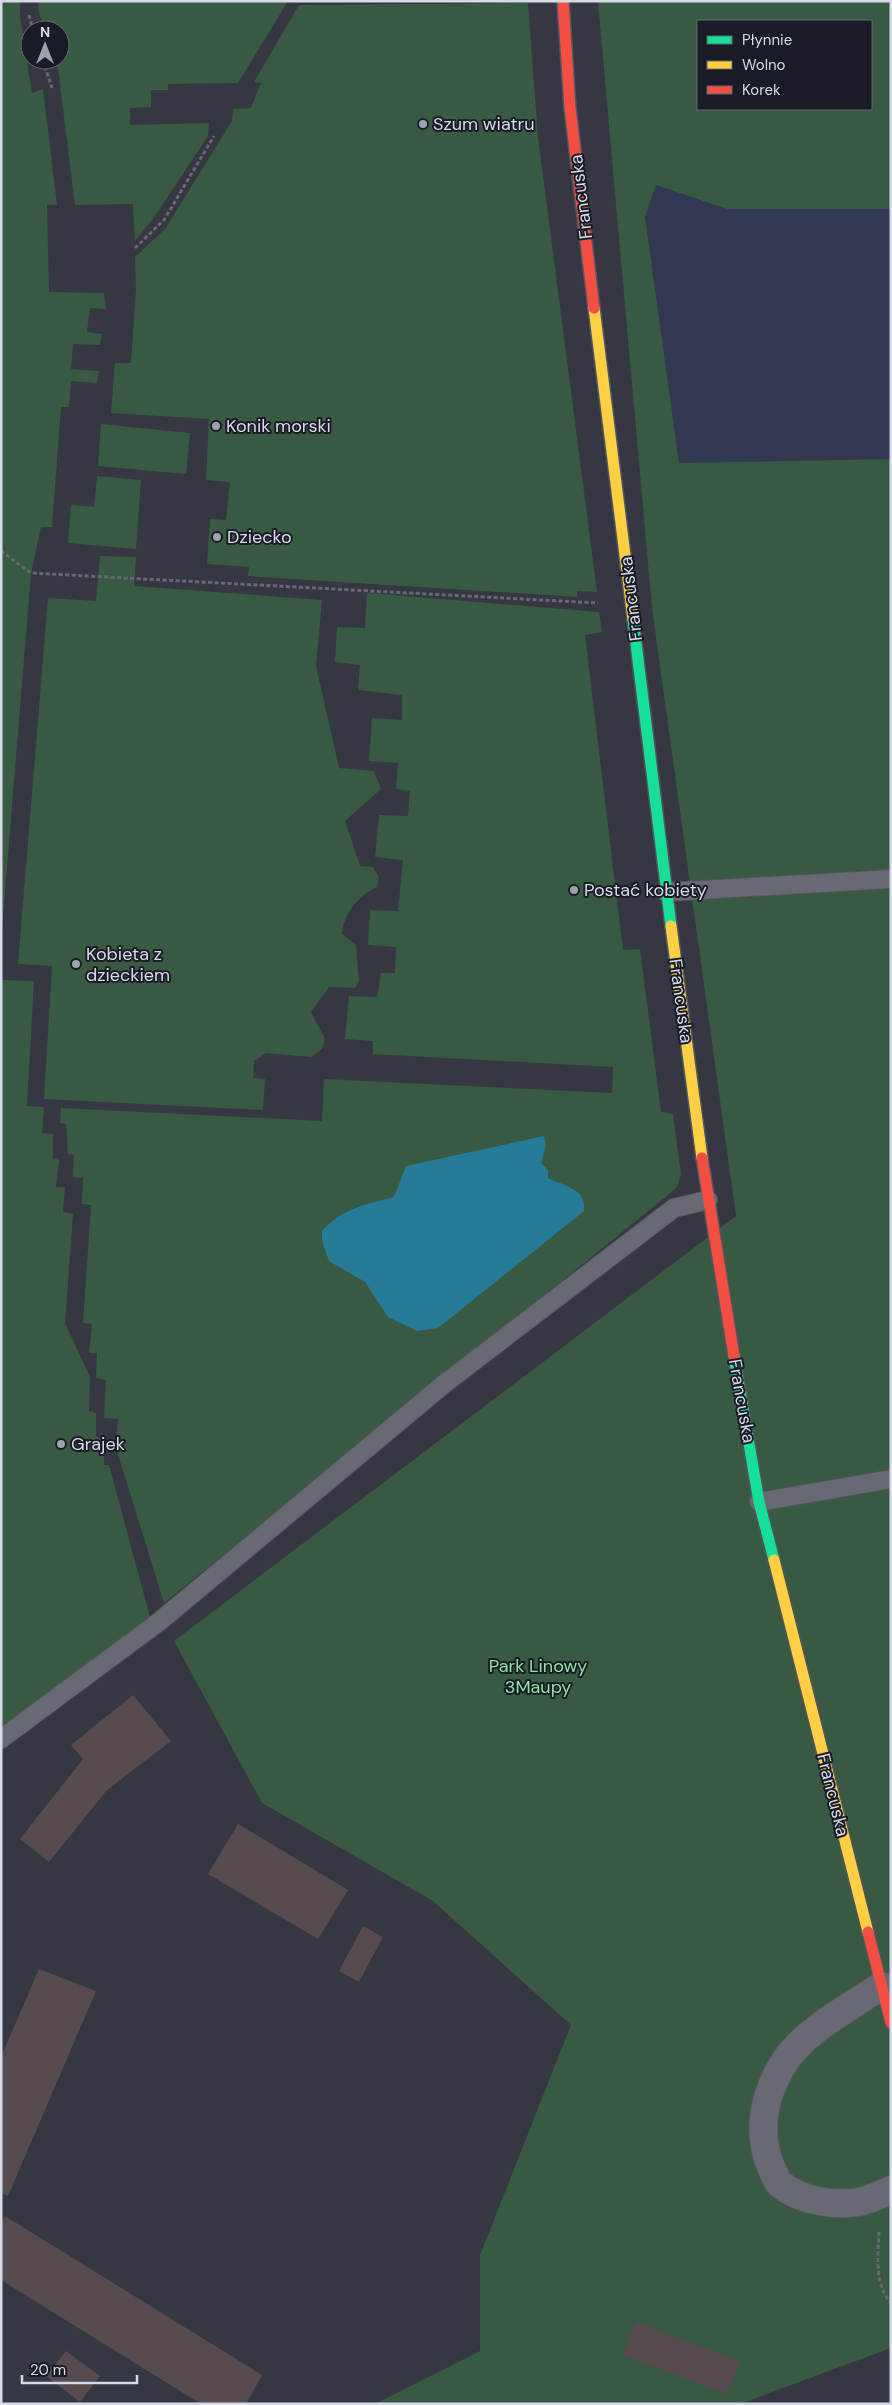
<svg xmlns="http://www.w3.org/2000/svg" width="892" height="2405" viewBox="0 0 892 2405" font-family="'DM Sans',sans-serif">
<rect width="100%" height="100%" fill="#353743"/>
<path fill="#323752" d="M656 185 727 209H891V459L679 463 645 217Z"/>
<path fill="#395a42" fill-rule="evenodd" d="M1 1H20V17L32 93 43 89 57 205H47L49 292 104 293 106 309 90 308 87 332 102 334 100 345 73 344 71 369 99 371 97 383 71 381 69 407H61L52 527H41L31 573 1 941Z
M38 1H288L238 83 168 84V90H151V107L130 108V125L209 123 208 136 155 216 135 241 133 204 75 205 57 60H60V30H46L39 14Z
M891 1V209H727L656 185 645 217 679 463 891 459V2348L740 2404H375L480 2351V2255L571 2025 433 1901 262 1803 174 1641 736 1216 652 608 598 2ZM698 21H871V109H698Z
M528 3 538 137 597 592 577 591V597L248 576 249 567 207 564 210 519 226 520 230 482 206 480 209 419 111 413 115 363H131L136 290 135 257 165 229 232 121 233 109 251 108 261 83 254 82 299 5Z
M101 424 190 433 186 474 98 466Z
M97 476 141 480 136 549 68 543 71 505 94 507Z
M100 556 136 557 134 586 322 600 316 666 339 768 374 771 381 789 345 821 360 866 373 867 379 877 377 887C358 896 344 913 342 934L356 945 359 981 355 988 329 987 311 1012 325 1039 322 1049 312 1057 266 1053 254 1061 253 1078 265 1079 263 1110 44 1099 52 966 18 964 48 598 96 601Z
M367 593 599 612 602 632 585 635 623 950 640 949 661 1112 673 1114 681 1174 677 1187 668 1195 164 1603 116 1448 118 1419 104 1418 106 1380 96 1378 97 1353H89L92 1324 83 1323 91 1205 82 1204 83 1178 73 1177 74 1155 68 1154 66 1124 60 1123 61 1108 322 1121 324 1079 612 1093 613 1067 373 1054V1041L345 1039 349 996 377 997 381 973H395L396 947 368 945 370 910 398 911 403 860 375 857 379 815 408 816 410 791 396 789 398 763 369 761 372 718 402 720V695L358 690 360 665 335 662 337 627 365 628Z
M1 980 34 981 27 1106 44 1107 42 1133 53 1134V1158L59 1160 56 1187H65L63 1212 73 1214 65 1323 90 1377 89 1411 96 1413V1437L104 1438V1465H109L150 1617 1 1731Z"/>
<path fill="#267b98" d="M544 1136 546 1145 541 1163 548 1170V1178C564 1186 587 1189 584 1211L438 1328 417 1331 388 1317 365 1282 329 1261 322 1241V1231C343 1208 364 1205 394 1197L406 1166Z"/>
<path fill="#574b50" d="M133 1695 171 1741 107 1790 49 1862 20 1839 83 1759 71 1745Z
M238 1824 348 1890 318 1939 208 1874Z
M363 1926 383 1937 359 1982 339 1971Z
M39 1969 96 1991 8 2196 1 2193V2057Z
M5 2216 262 2375 246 2404H201L1 2280V2221Z
M636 2322 740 2362 727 2394 623 2355Z
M66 2351 100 2376 80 2402 46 2376Z"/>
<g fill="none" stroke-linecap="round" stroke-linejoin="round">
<defs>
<path id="lane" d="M666 892 891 879
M759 1502 891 1479
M1 1739 160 1621 444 1384 674 1208 708 1200"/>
<path id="street" d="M881 1986C849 2008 801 2032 782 2066 763 2098 757 2133 771 2167 774 2172 776 2181 780 2184 801 2201 833 2206 859 2202 869 2200 881 2194 891 2190"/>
<path id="fast" d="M633 619 671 926
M734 1356 759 1502 774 1560"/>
<path id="slow" d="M594 308 633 619
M671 926 702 1158
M774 1560 868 1932"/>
<path id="jam" d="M563 1 570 108 594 308
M702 1158 734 1356
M868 1932 891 2023"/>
</defs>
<use href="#lane" stroke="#53545f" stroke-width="20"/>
<use href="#street" stroke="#53545f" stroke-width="30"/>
<use href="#fast" stroke="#53545f" stroke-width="14"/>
<use href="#slow" stroke="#53545f" stroke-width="14"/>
<use href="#jam" stroke="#53545f" stroke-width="14"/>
<path stroke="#676972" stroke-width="3" stroke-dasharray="4 2.5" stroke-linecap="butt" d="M29 15 33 30
M43 60 52 88
M135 248 164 220 214 136
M1 551 31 573 598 603
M879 2232C878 2255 874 2284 891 2303"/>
<use href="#lane" stroke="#686a73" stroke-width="18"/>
<use href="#street" stroke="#686a73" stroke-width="28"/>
<use href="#fast" stroke="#16e098" stroke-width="11"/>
<use href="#slow" stroke="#ffcf43" stroke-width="11"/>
<use href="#jam" stroke="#f24e42" stroke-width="11"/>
</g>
<g fill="#9ea2af" stroke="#191b26" stroke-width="2">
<circle cx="423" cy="124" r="5"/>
<circle cx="216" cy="426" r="5"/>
<circle cx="217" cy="537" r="5"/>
<circle cx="574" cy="890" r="5"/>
<circle cx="76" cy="964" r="5"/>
<circle cx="61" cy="1444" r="5"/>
</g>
<g text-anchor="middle" stroke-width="4" stroke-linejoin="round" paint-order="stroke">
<g font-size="18" fill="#d7dbe9" stroke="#191b26" text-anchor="start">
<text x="433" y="130">Szum wiatru</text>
<text x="226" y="432">Konik morski</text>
<text x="227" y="543">Dziecko</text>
<text x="584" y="896">Postać kobiety</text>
<text x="86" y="960">Kobieta z<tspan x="86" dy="21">dzieckiem</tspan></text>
<text x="71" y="1450">Grajek</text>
</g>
<g font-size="18" fill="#d7dbe9" stroke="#191b26">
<text transform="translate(581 197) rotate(-97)" y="6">Francuska</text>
<text transform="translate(631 599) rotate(-97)" y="6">Francuska</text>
<text transform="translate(681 1001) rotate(82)" y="6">Francuska</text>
<text transform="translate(742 1401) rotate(80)" y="6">Francuska</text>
<text transform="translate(833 1795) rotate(76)" y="6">Francuska</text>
</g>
<g font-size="18" fill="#8ee4a1" stroke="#191b26">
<text x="538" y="1672">Park Linowy<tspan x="538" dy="21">3Maupy</tspan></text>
</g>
</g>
<rect width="892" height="2405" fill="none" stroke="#d7dbe9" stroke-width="5"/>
<rect x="697" y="20" width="175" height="90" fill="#191b26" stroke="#656874"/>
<rect x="707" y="36" width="25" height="8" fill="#16e098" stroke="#656874"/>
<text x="742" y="45" font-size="15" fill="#d7dbe9">Płynnie</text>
<rect x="707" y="61" width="25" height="8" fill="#ffcf43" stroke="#656874"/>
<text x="742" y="70" font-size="15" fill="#d7dbe9">Wolno</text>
<rect x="707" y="86" width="25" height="8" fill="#f24e42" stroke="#656874"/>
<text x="742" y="95" font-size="15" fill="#d7dbe9">Korek</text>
<g transform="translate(45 45)"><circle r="24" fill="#191b26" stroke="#656874"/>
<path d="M0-4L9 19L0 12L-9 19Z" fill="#9ea2af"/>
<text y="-8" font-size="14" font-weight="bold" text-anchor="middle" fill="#d7dbe9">N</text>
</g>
<path d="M22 2375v8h115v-8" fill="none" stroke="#d7dbe9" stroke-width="2.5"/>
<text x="30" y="2375" font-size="15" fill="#d7dbe9" stroke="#191b26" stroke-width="4" paint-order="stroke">20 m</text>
</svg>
